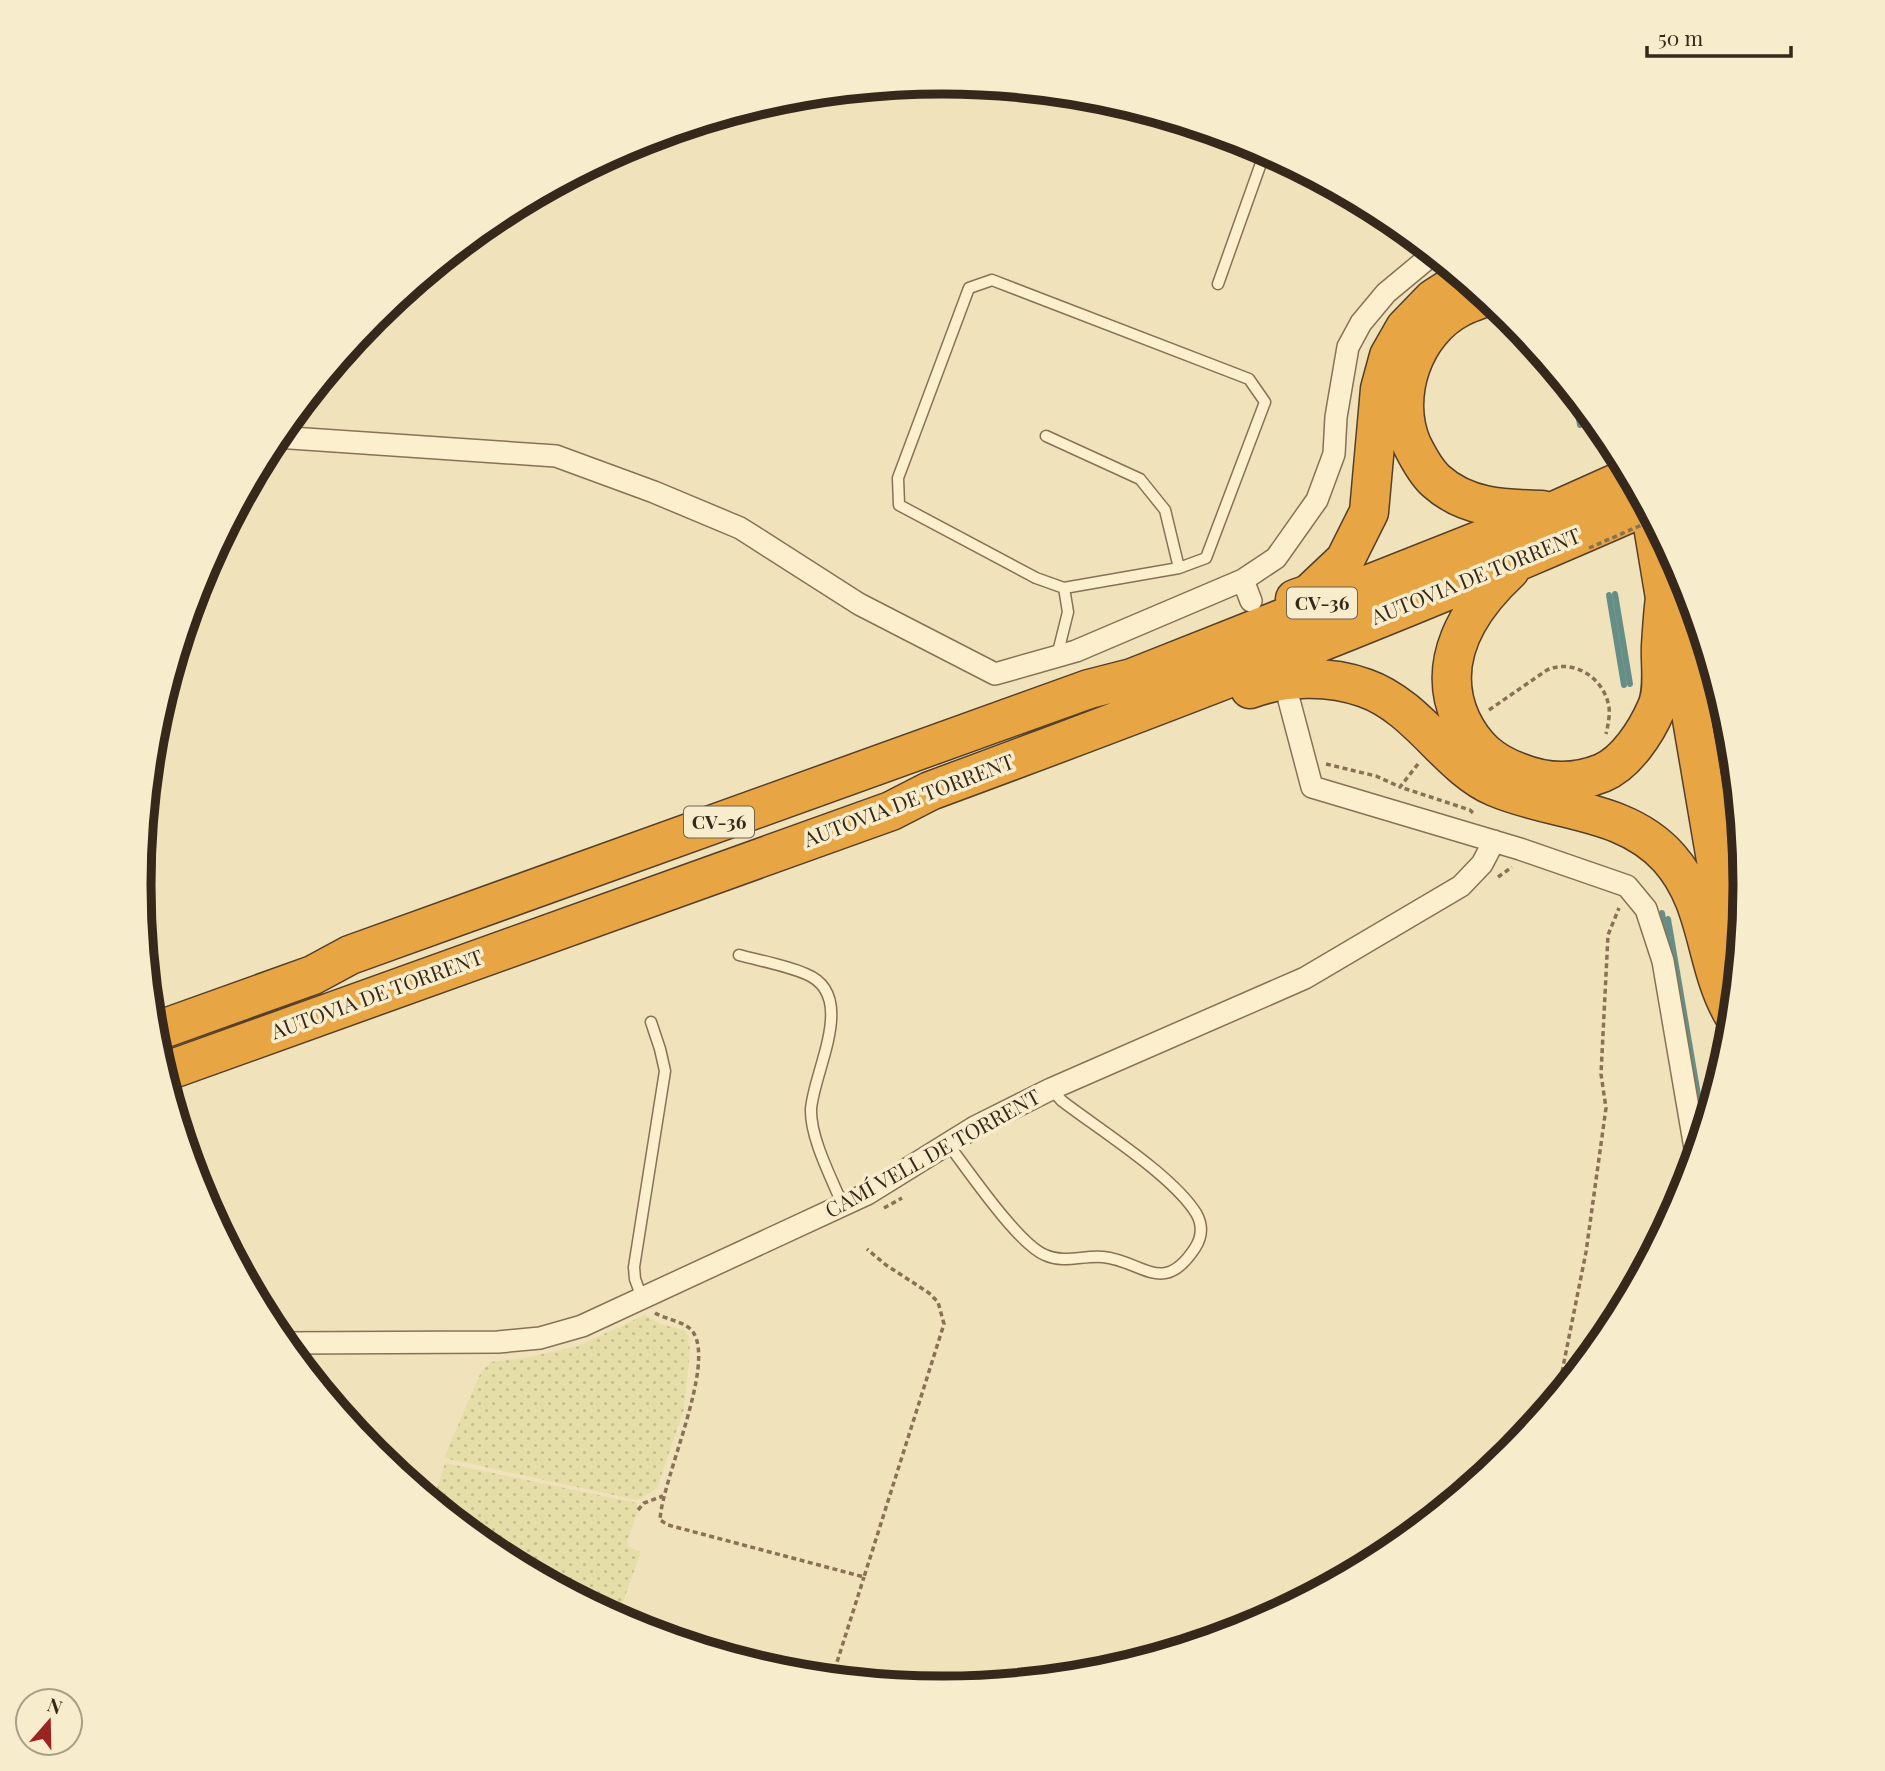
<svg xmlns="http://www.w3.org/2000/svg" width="1885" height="1771" viewBox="0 0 1885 1771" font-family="'Playfair Display',serif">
<defs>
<pattern id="farmland-dots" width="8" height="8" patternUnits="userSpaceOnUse" patternTransform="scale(1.75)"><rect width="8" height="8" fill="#e6dea8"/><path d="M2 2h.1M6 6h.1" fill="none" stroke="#c6be90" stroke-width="1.8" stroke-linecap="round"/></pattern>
</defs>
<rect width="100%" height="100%" fill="#f0e2bb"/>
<path fill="url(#farmland-dots)" d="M645 1315 660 1324 684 1330 688 1336 690 1350 684 1409 657 1488 640 1499 636 1500 444 1458 481 1372 491 1362 525 1358 578 1346Z
M445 1463 637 1503V1514L627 1542 629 1547 641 1552 617 1618 496 1553 433 1501Z"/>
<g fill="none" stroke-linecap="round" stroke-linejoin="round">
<path stroke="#678e86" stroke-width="6" d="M1575 396 1580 425
M1582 405 1586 425
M1615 594 1630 684
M1609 595 1624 685
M1662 913 1666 939
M1668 919 1704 1130"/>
<defs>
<path id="lane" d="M992 280 1249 379 1265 402 1206 558 1179 568 1064 588 1036 578 899 505 898 478 969 288Z
M1218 284 1265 152
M1046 436 1140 479 1165 510 1179 568
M1057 656 1068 612 1064 588
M739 955C761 961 785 965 806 974 858 995 814 1070 811 1109 810 1138 832 1179 843 1206
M948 1144C968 1170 1018 1244 1045 1255 1065 1264 1083 1255 1103 1257 1143 1261 1163 1297 1195 1248 1202 1237 1203 1225 1196 1213 1172 1175 1100 1130 1062 1101L1051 1089
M642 1298 635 1279 634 1267 665 1071 660 1049 651 1022"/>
<path id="street" d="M276 437 556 456 654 492 740 528 859 604 995 674 1076 651 1243 580 1276 558 1317 500 1334 454 1336 417 1348 347 1361 323 1386 293 1433 254
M1243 580 1251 601
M1289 700 1312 787 1520 849 1627 886 1646 909 1663 961 1696 1154
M284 1343 498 1342 540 1338 582 1326 867 1194 975 1127 1051 1089 1305 978 1461 886 1482 864 1494 841"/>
<path id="highway" d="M1486 297C1478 300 1468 303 1461 307 1413 331 1391 397 1412 445 1418 457 1426 472 1436 481 1466 508 1503 509 1542 510
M1651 514 1665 598 1679 643 1731 948
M1510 570C1468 609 1435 662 1461 720 1474 747 1491 762 1518 772 1545 783 1575 784 1602 773 1626 763 1646 732 1656 709 1665 691 1660 665 1661 646 1662 630 1663 613 1665 598
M1295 599 1309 594 1345 560 1369 512 1380 389 1389 356 1405 328 1433 299 1464 279
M1250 689C1285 676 1329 675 1365 688 1419 707 1448 767 1495 787 1553 812 1625 808 1669 858 1710 904 1704 964 1733 1014
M154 1032 313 975 350 955 1089 689 1132 678 1554 511 1630 477
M164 1072 891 811 930 791C1171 702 1411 610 1646 506"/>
</defs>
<use href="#lane" stroke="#887154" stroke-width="13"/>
<use href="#street" stroke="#887154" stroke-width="24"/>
<use href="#highway" stroke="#553f29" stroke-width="41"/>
<path stroke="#887154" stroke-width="3.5" stroke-dasharray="5 3.5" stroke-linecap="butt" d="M1489 710 1547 670C1574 658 1604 678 1609 707 1610 716 1608 725 1606 734
M1326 764 1376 776 1400 787
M1418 764 1400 787 1470 810 1474 814
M1498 877 1512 867
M884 1208 902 1198
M655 1313C667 1320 685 1321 693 1332 716 1365 662 1479 660 1520L668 1525 864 1577 944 1324 938 1302 929 1293 886 1265 867 1249
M1557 1397 1586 1252 1606 1108 1601 1074 1608 935 1619 908
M638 1510 644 1503 663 1496
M832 1678 864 1577"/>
<use href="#lane" stroke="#fbefce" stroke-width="10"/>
<use href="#street" stroke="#fbefce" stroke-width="21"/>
<use href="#highway" stroke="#e7a544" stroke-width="38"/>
<path stroke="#887154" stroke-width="3.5" stroke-dasharray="5 3.5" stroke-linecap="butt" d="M1589 548 1653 520"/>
</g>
<g text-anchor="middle" stroke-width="7" stroke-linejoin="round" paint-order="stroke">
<g fill="#f7eccb" stroke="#70634f" stroke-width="2">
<rect x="1287" y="587.5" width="70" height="31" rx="5"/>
<rect x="684" y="806.5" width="70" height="31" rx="5"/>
</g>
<g font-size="19" font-weight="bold" fill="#36281a">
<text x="1322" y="610">CV-36</text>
<text x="719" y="829">CV-36</text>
</g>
<g font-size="21" fill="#36281a" stroke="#f7eccb">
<text transform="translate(1476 577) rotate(-22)" y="7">AUTOVIA DE TORRENT</text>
<text transform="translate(909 801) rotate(-21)" y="7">AUTOVIA DE TORRENT</text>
<text transform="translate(377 995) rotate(-20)" y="7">AUTOVIA DE TORRENT</text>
<text transform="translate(933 1154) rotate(-29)" y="7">CAMÍ VELL DE TORRENT</text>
</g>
</g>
<path d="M0 0H1885V1771H0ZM151 885a791 791 0 1 1 1582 0a791 791 0 1 1-1582 0Z" fill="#f7eccb" fill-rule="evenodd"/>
<path fill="none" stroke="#36281a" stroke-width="9" d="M151 885a791 791 0 1 1 1582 0a791 791 0 1 1-1582 0Z"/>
<g transform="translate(49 1722) rotate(20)"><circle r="33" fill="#f7eccb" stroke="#aa9e84" stroke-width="2"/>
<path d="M0-5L12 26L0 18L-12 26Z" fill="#9b2320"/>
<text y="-10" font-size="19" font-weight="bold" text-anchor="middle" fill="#36281a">N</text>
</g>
<path d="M1647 46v10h144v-10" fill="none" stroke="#36281a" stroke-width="3.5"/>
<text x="1658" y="46" font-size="21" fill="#36281a" stroke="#f7eccb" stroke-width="5" paint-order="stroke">50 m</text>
</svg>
